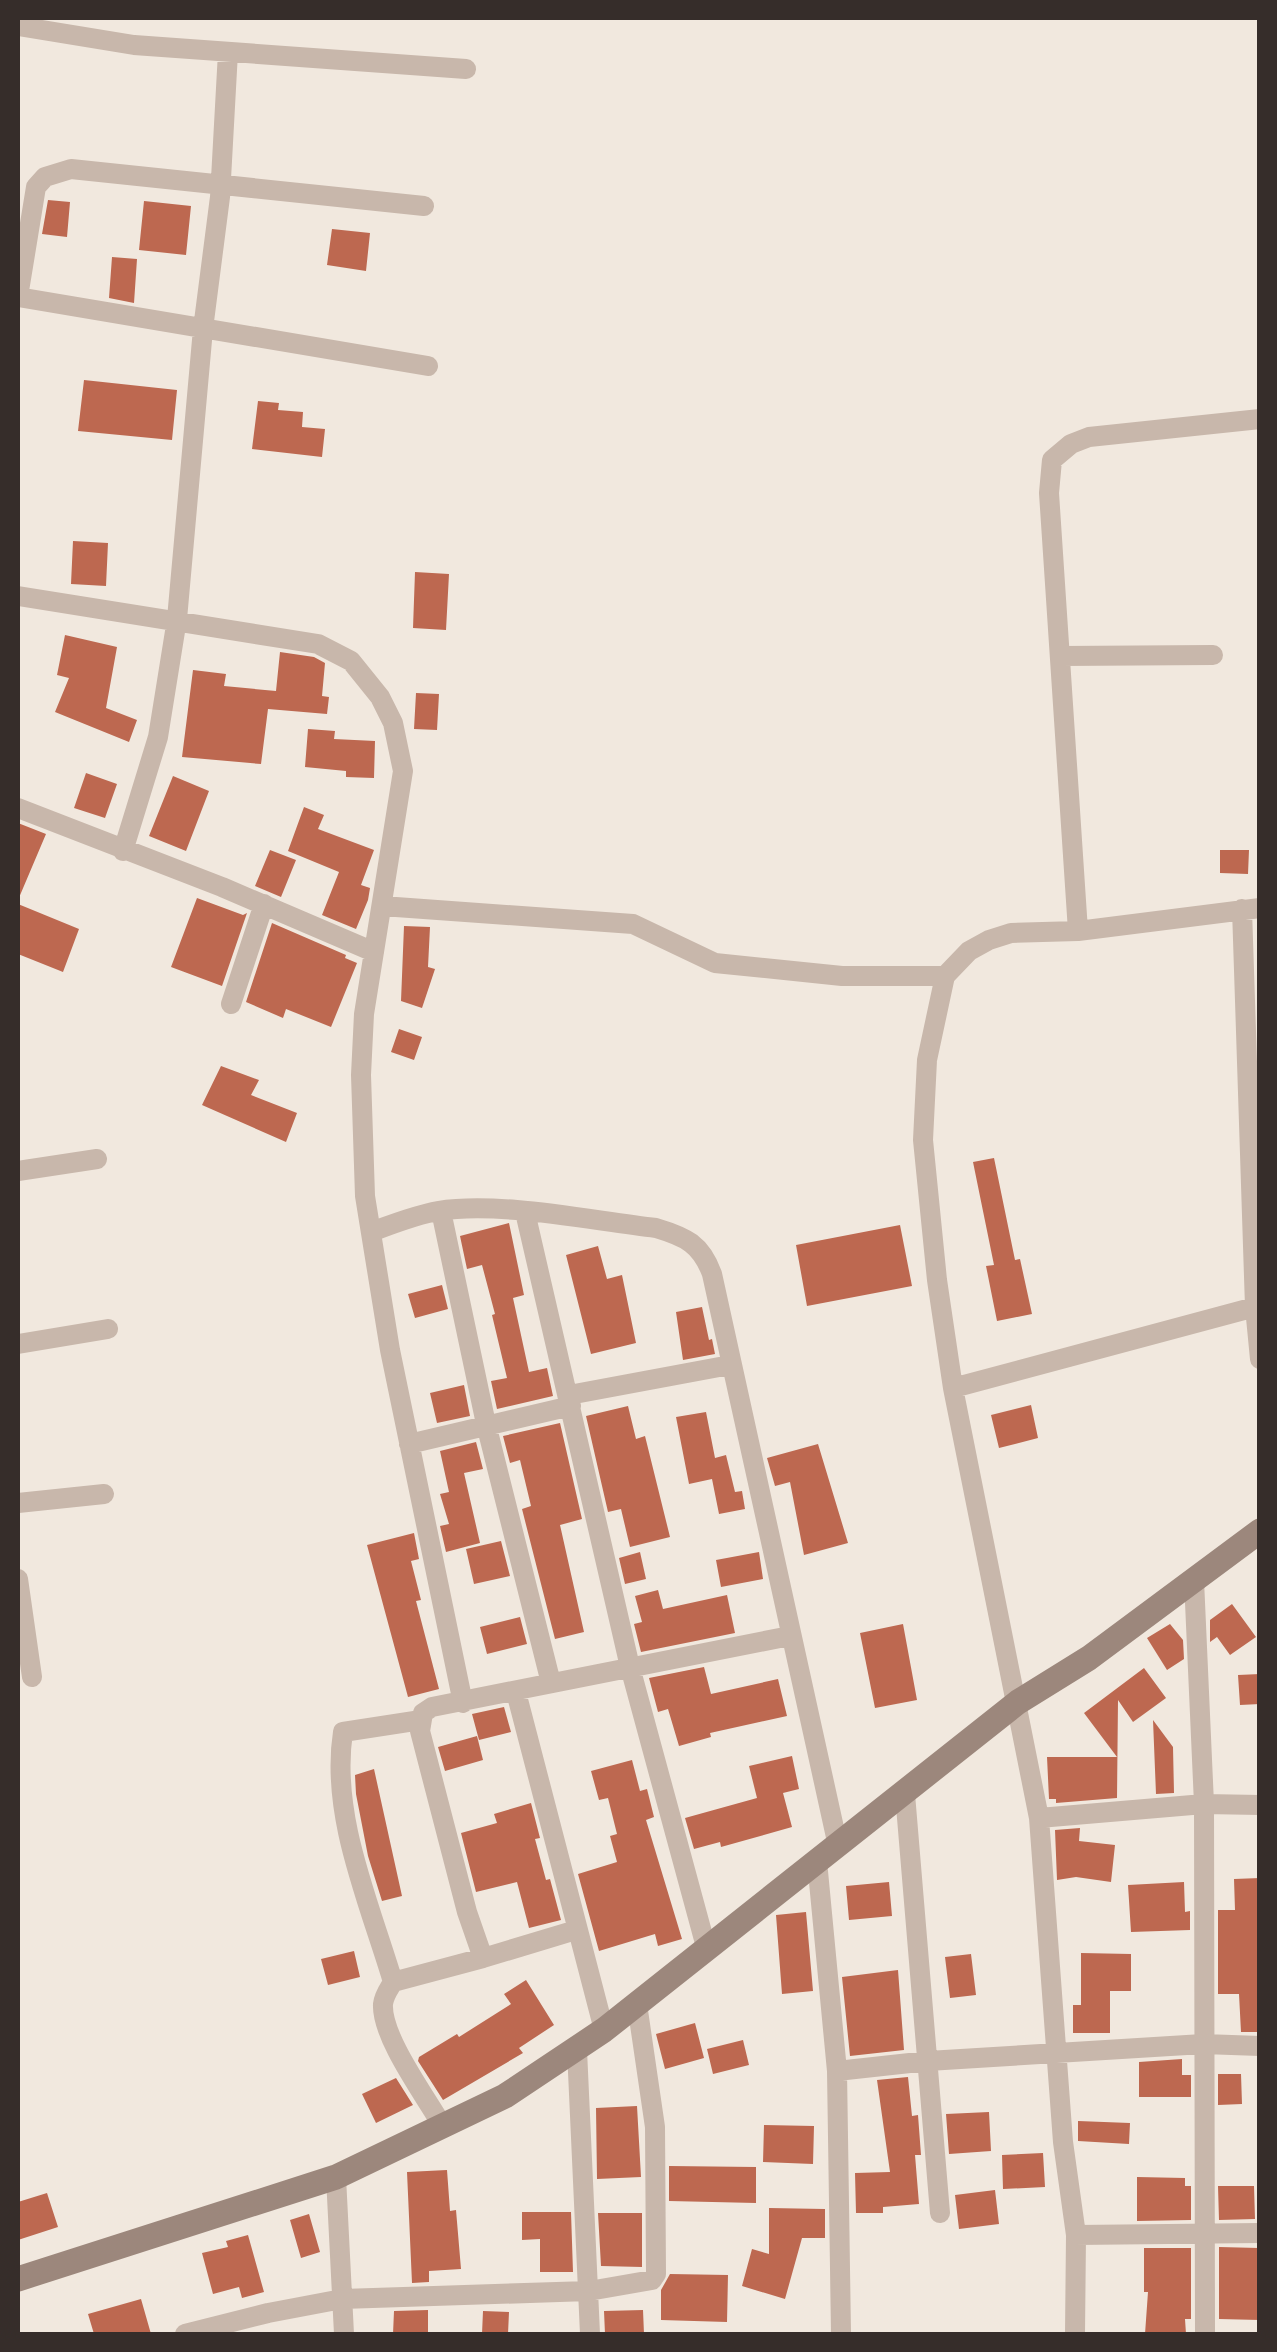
<svg xmlns="http://www.w3.org/2000/svg" width="1277" height="2352" viewBox="0 0 1277 2352" font-family="Inter,sans-serif">
<rect width="100%" height="100%" fill="#f1e8de"/>
<path fill="#bd6850" d="M48 200 70 202 67 237 42 234Z
M144 201 191 206 186 255 139 250Z
M332 229 370 233 366 271 327 265Z
M112 257 137 259 134 303 109 298Z
M84 380 177 390 172 440 78 431Z
M258 401 279 403 278 410 303 412 302 427 325 429 322 457 252 449Z
M73 541 108 543 106 586 71 584Z
M415 572 449 574 446 630 413 628Z
M65 635 117 647 106 708 137 720 129 742 55 712 69 678 57 675Z
M280 652 314 657 325 663 322 696 329 697 327 714 268 709 261 764 182 757 193 670 226 674 224 686 276 691Z
M416 693 439 694 437 730 414 729Z
M308 729 335 731 334 739 375 741 374 778 346 777V771L305 767Z
M86 773 117 784 105 818 74 808Z
M173 776 209 791 186 851 149 836Z
M304 807 324 815 318 829 374 850 361 885 370 888 368 900 356 929 322 915 339 872 288 851Z
M18 823 46 834 18 900Z
M270 850 296 860 281 897 255 886Z
M1220 850H1249L1248 874 1220 873Z
M197 898 243 915 247 913 222 986 171 967Z
M18 904 79 929 63 972 18 954Z
M272 923 346 955 345 958 357 963 331 1027 286 1009 283 1018 246 1002Z
M404 926 430 927 428 967 435 969 422 1008 401 1001Z
M399 1029 422 1037 414 1060 391 1052Z
M221 1066 259 1080 251 1095 297 1113 286 1142 202 1105Z
M994 1158 1015 1260 1020 1259 1032 1314 997 1321 986 1266 994 1265 973 1162Z
M509 1223 524 1295 513 1298 529 1372 547 1368 553 1396 497 1409 491 1381 507 1378 492 1315 495 1314 482 1265 467 1269 460 1236Z
M900 1225 912 1286 807 1306 796 1245Z
M598 1246 607 1279 622 1275 636 1343 591 1354 566 1255Z
M442 1285 448 1309 415 1318 408 1294Z
M702 1307 709 1340 712 1339 715 1354 683 1360 676 1312Z
M464 1385 470 1416 437 1423 430 1393Z
M1031 1405 1038 1438 999 1448 991 1415Z
M628 1406 636 1439 645 1436 670 1537 630 1547 621 1509 608 1512 586 1416Z
M706 1412 715 1458 726 1455 735 1492 742 1491 745 1509 719 1514 712 1479 689 1484 676 1417Z
M560 1423 582 1519 560 1525 584 1632 555 1639 522 1509 531 1506 520 1460 510 1463 503 1436Z
M476 1442 483 1469 464 1473 480 1543 446 1552 440 1526 449 1524 440 1494 449 1492 440 1451Z
M818 1444 848 1543 804 1555 790 1482 775 1486 767 1458Z
M414 1533 419 1559 411 1561 421 1600 416 1601 439 1689 408 1697 367 1545Z
M501 1541 510 1576 474 1584 466 1549Z
M640 1552 646 1579 625 1584 619 1558Z
M759 1552 763 1579 721 1587 716 1560Z
M658 1590 663 1609 727 1595 735 1633 641 1652 634 1624 642 1622 635 1596Z
M1232 1604 1256 1637 1230 1655 1217 1637 1210 1642V1620Z
M520 1617 527 1644 487 1654 480 1627Z
M903 1624 917 1700 875 1708 860 1633Z
M1170 1624 1183 1640 1184 1659 1167 1670 1147 1638Z
M704 1667 711 1694 778 1679 787 1716 710 1733 711 1737 679 1746 668 1709 658 1712 649 1678Z
M1144 1668 1166 1698 1133 1722 1118 1700 1117 1798 1056 1803V1799H1049L1047 1757H1117L1084 1713Z
M1260 1674V1704L1240 1705 1238 1675Z
M504 1707 511 1732 479 1740 472 1714Z
M1153 1720 1173 1747 1174 1793 1156 1794Z
M477 1736 483 1760 445 1771 438 1747Z
M792 1756 799 1789 783 1793 792 1827 721 1847 720 1842 694 1849 685 1818 757 1798 749 1766Z
M632 1760 640 1791 647 1789 654 1817 646 1820 682 1939 658 1946 655 1934 599 1951 578 1874 617 1862 610 1836 617 1834 608 1798 599 1800 591 1771Z
M374 1769 402 1896 382 1901 368 1856 356 1794 355 1775Z
M531 1803 540 1838 535 1839 546 1880 550 1879 561 1920 529 1928 517 1882 476 1892 461 1833 497 1823 494 1814Z
M1080 1828 1079 1841 1115 1845 1111 1882 1076 1877 1057 1880 1055 1830Z
M1260 1878V2032H1241L1239 1994H1218V1910H1235L1234 1879Z
M889 1882 892 1916 849 1920 846 1886Z
M1184 1882 1185 1912 1190 1911V1930L1131 1932 1128 1885Z
M806 1912 813 1991 782 1994 776 1915Z
M354 1951 360 1977 328 1985 321 1959Z
M1081 1953 1131 1954V1991H1110V2033H1073V2005H1081Z
M971 1954 976 1995 950 1998 945 1957Z
M898 1970 904 2050 850 2056 842 1977Z
M526 1980 554 2025 519 2048 523 2053 443 2100 418 2061 419 2057 457 2034 459 2037 511 2004 504 1994Z
M695 2023 704 2058 665 2069 656 2034Z
M743 2040 749 2065 713 2074 707 2049Z
M1182 2059V2075H1191V2097H1139V2062Z
M1218 2074H1241L1242 2104 1218 2105Z
M908 2077 912 2116 918 2115 921 2155H915L919 2204 883 2207V2213H856L855 2173 890 2172 877 2080Z
M396 2078 413 2105 376 2123 362 2094Z
M637 2106 641 2177 597 2179 596 2108Z
M989 2112 991 2151 949 2154 946 2114Z
M1078 2121 1130 2123 1129 2144 1078 2141Z
M764 2125 814 2126 813 2164 763 2162Z
M1043 2153 1045 2187 1003 2189 1002 2155Z
M669 2166 756 2167V2203L669 2201Z
M447 2170 450 2211 456 2210 461 2269 429 2271V2282L412 2283 407 2172Z
M1137 2177 1185 2178V2186H1191V2220L1137 2221Z
M1218 2186H1254L1255 2219 1219 2220Z
M995 2190 999 2224 959 2229 955 2195Z
M47 2193 58 2227 18 2240V2202Z
M769 2208 825 2209V2238H802L785 2299 742 2286 752 2249 769 2254Z
M522 2212H571L573 2272H540V2239L522 2240Z
M598 2213H642V2267L601 2266Z
M309 2214 320 2252 301 2258 290 2220Z
M248 2235 264 2292 242 2298 239 2287 213 2294 202 2253 228 2247 226 2241Z
M1219 2247 1259 2248 1260 2320 1219 2319Z
M1144 2248H1191V2319H1185L1186 2334H1145L1148 2292H1144Z
M670 2274 728 2275 727 2322 661 2320V2290Z
M141 2299 151 2334H94L88 2314Z
M428 2310V2334H393L394 2311Z
M643 2310 644 2334H605L604 2311Z
M483 2311 509 2312 508 2334H482Z"/>
<g fill="none" stroke-linecap="round" stroke-linejoin="round">
<path stroke="#c8b7ab" stroke-width="20" d="M18 26 134 45 466 69
M18 297 36 187 45 177 71 169 424 206
M18 297 428 366
M18 596 318 644 351 661 380 697 393 723 403 771 364 1014 361 1075 365 1196 390 1350 463 1703
M1061 656 1213 655
M18 808 222 887 374 952
M123 851 158 737 177 619 203 329 220 197 228 52
M382 906 633 924 715 963 842 976H945
M1242 909 1255 1307 1260 1359
M1078 931 1049 493 1052 460 1071 444 1089 437 1260 419
M231 1004 264 904
M18 1171 97 1159
M441 1211 486 1424 551 1683
M525 1212 630 1667 706 1947
M371 1232C393 1224 415 1215 438 1211 501 1201 592 1221 656 1228 686 1237 701 1244 712 1274L838 1846
M18 1344 108 1329
M953 1388 1255 1307
M569 1395 730 1365
M409 1444 571 1406
M18 1503 104 1494
M18 1579 32 1677
M1194 1580 1204 1804 1205 2334
M516 1692 604 2030
M905 1794 940 2213
M1039 1818 1204 1804 1260 1805
M817 1861 837 2071 841 2334
M576 1930 483 1958 467 1912 420 1731 423 1713 432 1707 790 1636
M393 1982C370 1904 330 1816 343 1732L421 1720
M577 2050 590 2334
M837 2071 928 2061 1203 2044 1260 2046
M443 2127C426 2097 381 2037 383 2004 384 1995 389 1989 393 1982L483 1958
M336 2177 344 2334
M1076 2235 1260 2233
M185 2334 268 2313 342 2299 589 2291 652 2280 656 2274 655 2127 637 2004
M1075 2334 1076 2235 1063 2142 1039 1818 953 1388 937 1280 923 1140 927 1060 945 976 969 951 989 940 1011 933 1078 931 1260 908"/>
<path stroke="#9c877c" stroke-width="25" d="M18 2279 336 2177 505 2096 604 2030 1018 1702 1089 1658 1260 1531"/>
</g>
<rect width="1277" height="2352" fill="none" stroke="#362d2a" stroke-width="40"/>
</svg>
